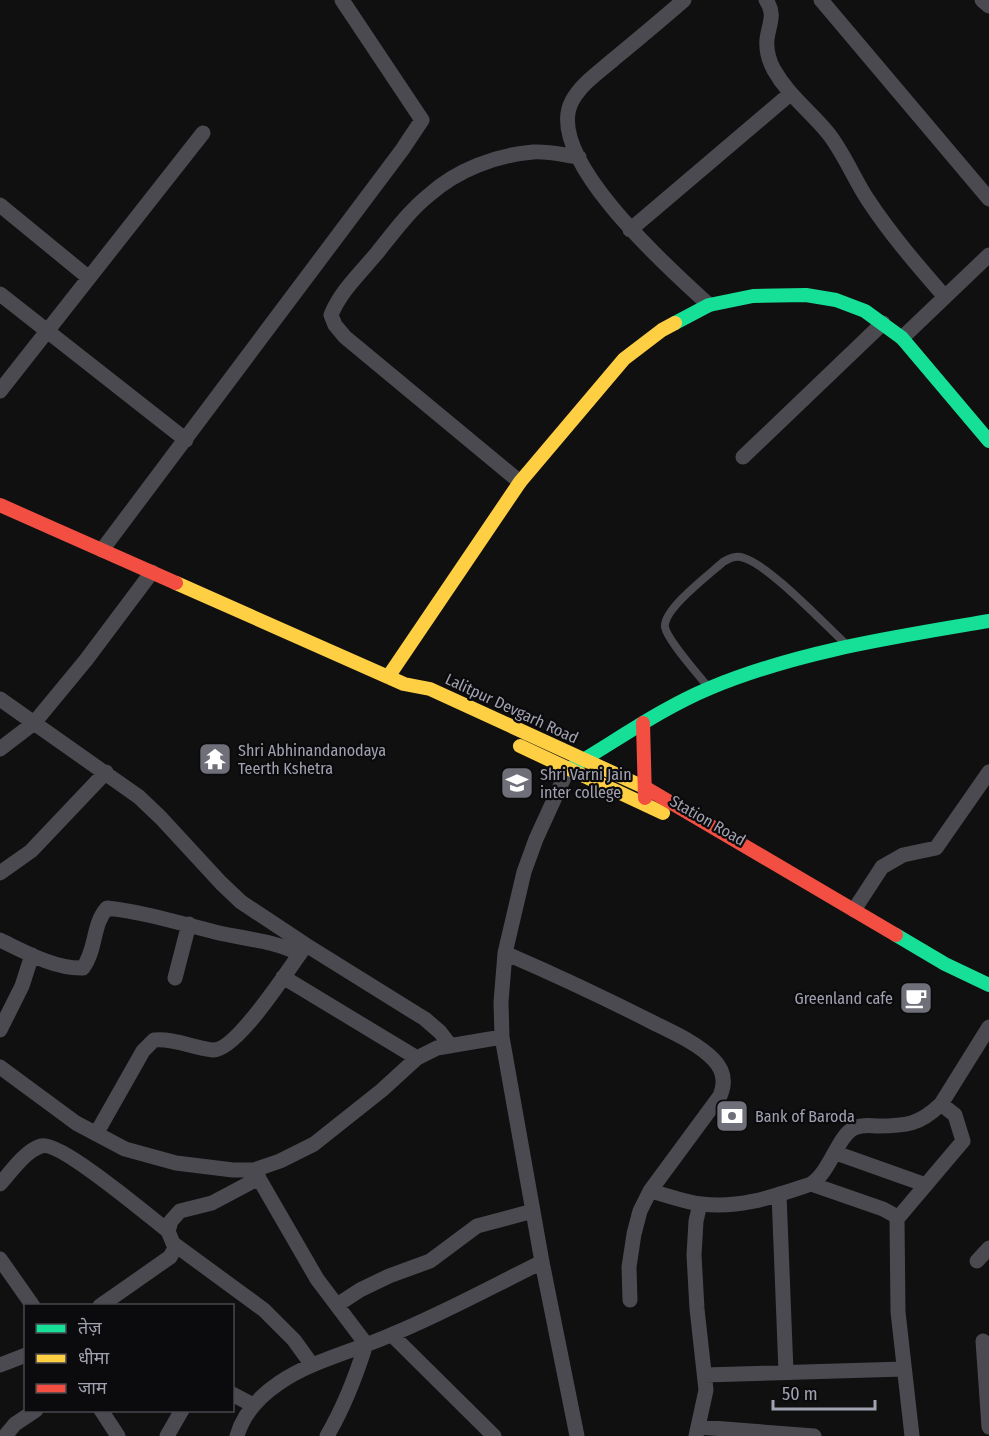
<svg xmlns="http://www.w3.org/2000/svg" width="989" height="1436" viewBox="0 0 989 1436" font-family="'Fira Sans Condensed','Noto Sans Devanagari',sans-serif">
<rect width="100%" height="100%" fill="#101010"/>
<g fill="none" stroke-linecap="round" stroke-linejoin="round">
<path stroke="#4a4a50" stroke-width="8" d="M708 687C699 675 667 640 665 627 663 609 710 574 723 562 730 558 736 555 744 558 770 566 824 624 847 645"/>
<path stroke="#4a4a50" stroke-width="15" d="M684 0C661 20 637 40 614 59 599 72 581 84 572 101 542 157 672 271 709 305
M766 0C776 14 769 24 767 39 766 50 769 61 774 70 788 95 810 111 828 133 844 153 854 179 868 200 891 235 918 266 945 297
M821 0 989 199
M982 0 989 6
M0 205 89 278
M630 230 790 94
M0 294 186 440
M902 338 989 255
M0 391 203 133
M743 457 883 323
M520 482 345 337 335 325 331 315C340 292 361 272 377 253 393 233 409 211 429 195 457 170 496 155 533 152 548 151 564 155 579 157
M102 550 402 150 422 120 342 0
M0 699 139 797 161 818 221 883 241 902 306 945 425 1019 440 1032 450 1045
M0 749 34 723 86 660 152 572
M568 769 536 839 524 872 505 953 501 1002 502 1037 542 1262 577 1436
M0 873 31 851 106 772
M854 910 882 867 903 855 936 848 989 772
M0 940C25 952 55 969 83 968 97 948 92 925 107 908 144 912 179 923 215 932 243 939 273 940 300 954
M505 953C556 975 605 998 654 1023 674 1033 697 1043 713 1059 724 1070 726 1082 720 1096L650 1191 640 1211 634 1234 629 1267 630 1300
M283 977 417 1058
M175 978 189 924
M0 1030 22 986 32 955
M0 1067 76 1123 125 1149 176 1163 233 1170H254L280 1161 314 1144 382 1090 417 1058 437 1048 502 1037
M96 1134 143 1051 154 1040C174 1038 193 1048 213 1050 237 1051 289 968 304 948
M836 1153 926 1185
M254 1170 317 1279 366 1344C356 1376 344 1407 327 1436
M0 1184C11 1172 25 1151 41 1146 59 1140 149 1216 168 1231
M811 1184 883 1209 894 1215 897 1219 898 1312 912 1436
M650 1191C667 1195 684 1202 701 1204 740 1209 775 1196 811 1184 831 1171 837 1137 854 1128 861 1125 869 1125 877 1126 906 1126 919 1125 941 1104L989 1027
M779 1194 786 1372
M897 1219 963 1141 955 1115 941 1104
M174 1244 264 1310 294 1340 312 1365
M0 1259 33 1306
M977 1261 989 1248
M337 1305 360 1290 389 1276 430 1261 477 1226 533 1211
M100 1306 170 1257 175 1248 168 1231 171 1221 180 1211 212 1203 259 1178
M392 1335 494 1436
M983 1341 989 1427
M0 1365 26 1355
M705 1375 904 1369
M232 1394 253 1405
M101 1410 118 1436
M699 1427 814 1436
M5 1436 15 1424 36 1410
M167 1436 182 1410
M237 1436C243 1414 260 1396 279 1383 313 1360 355 1351 393 1334 444 1313 493 1286 542 1262
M696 1436 706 1390 697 1309 694 1255 696 1221 700 1204"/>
<path stroke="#16e098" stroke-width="14" d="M675 323 709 305 753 296 806 295 836 300 865 311 902 338 989 441
M575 765C619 739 662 708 710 688 799 651 895 637 989 621
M896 935 945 964 989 985"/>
<path stroke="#ffcf43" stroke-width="14" d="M176 583 404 684 430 689 646 788
M388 677 520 482 624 359 662 330 675 323
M520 746 663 813"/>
<path stroke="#f24e42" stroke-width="14" d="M0 505 176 583
M643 723 645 798
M646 788 896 935"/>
</g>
<defs>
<symbol id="temple-square" viewBox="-11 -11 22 22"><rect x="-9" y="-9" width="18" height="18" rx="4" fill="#6e6f79" stroke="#0b0a0c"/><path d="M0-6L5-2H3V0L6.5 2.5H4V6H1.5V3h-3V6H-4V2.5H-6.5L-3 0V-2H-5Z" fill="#fff"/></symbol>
<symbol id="school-square" viewBox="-11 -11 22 22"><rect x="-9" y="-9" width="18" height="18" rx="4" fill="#6e6f79" stroke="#0b0a0c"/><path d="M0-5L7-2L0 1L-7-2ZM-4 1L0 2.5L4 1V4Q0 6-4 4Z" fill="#fff"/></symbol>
<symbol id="cafe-square" viewBox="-11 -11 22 22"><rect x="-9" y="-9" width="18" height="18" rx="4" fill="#6e6f79" stroke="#0b0a0c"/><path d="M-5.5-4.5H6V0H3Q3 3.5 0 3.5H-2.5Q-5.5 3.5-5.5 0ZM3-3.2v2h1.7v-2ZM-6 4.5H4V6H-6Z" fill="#fff"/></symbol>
<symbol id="bank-square" viewBox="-11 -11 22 22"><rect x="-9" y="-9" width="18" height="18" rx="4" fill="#6e6f79" stroke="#0b0a0c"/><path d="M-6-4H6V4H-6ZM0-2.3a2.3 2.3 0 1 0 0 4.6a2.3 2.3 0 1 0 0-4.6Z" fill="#fff"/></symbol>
</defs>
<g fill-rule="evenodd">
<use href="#temple-square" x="196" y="740" width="38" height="38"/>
<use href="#school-square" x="498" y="764" width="38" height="38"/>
<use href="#cafe-square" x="897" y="979" width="38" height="38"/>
<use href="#bank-square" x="713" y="1097" width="38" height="38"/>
</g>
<g text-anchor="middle" stroke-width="4.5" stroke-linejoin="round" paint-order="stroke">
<g font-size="16" fill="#a1a2b1" stroke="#0b0a0c">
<text transform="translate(512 708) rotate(25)" y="6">Lalitpur Devgarh Road</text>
<text transform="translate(708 820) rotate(30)" y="6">Station Road</text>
</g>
<g font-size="16" fill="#a1a2b1" stroke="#0b0a0c" text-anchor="start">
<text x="238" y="756">Shri Abhinandanodaya<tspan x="238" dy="18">Teerth Kshetra</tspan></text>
<text x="540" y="780">Shri Varni Jain<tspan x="540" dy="18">inter college</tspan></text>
<text x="893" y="1004" text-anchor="end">Greenland cafe</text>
<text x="755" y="1122">Bank of Baroda</text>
</g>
</g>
<rect x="24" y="1304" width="210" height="108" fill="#0b0a0c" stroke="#47474e" stroke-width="1.5"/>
<rect x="36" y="1324" width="30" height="9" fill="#16e098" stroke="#47474e" stroke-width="1.5"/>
<text x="78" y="1334" font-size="18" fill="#a1a2b1">तेज़</text>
<rect x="36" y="1354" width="30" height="9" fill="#ffcf43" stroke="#47474e" stroke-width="1.5"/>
<text x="78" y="1364" font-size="18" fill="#a1a2b1">धीमा</text>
<rect x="36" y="1384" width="30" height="9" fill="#f24e42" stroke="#47474e" stroke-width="1.5"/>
<text x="78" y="1394" font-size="18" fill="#a1a2b1">जाम</text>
<path d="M773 1400v9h102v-9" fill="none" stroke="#a1a2b1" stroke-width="3"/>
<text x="782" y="1400" font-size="18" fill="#a1a2b1" stroke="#0b0a0c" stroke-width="4.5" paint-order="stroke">50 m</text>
</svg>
